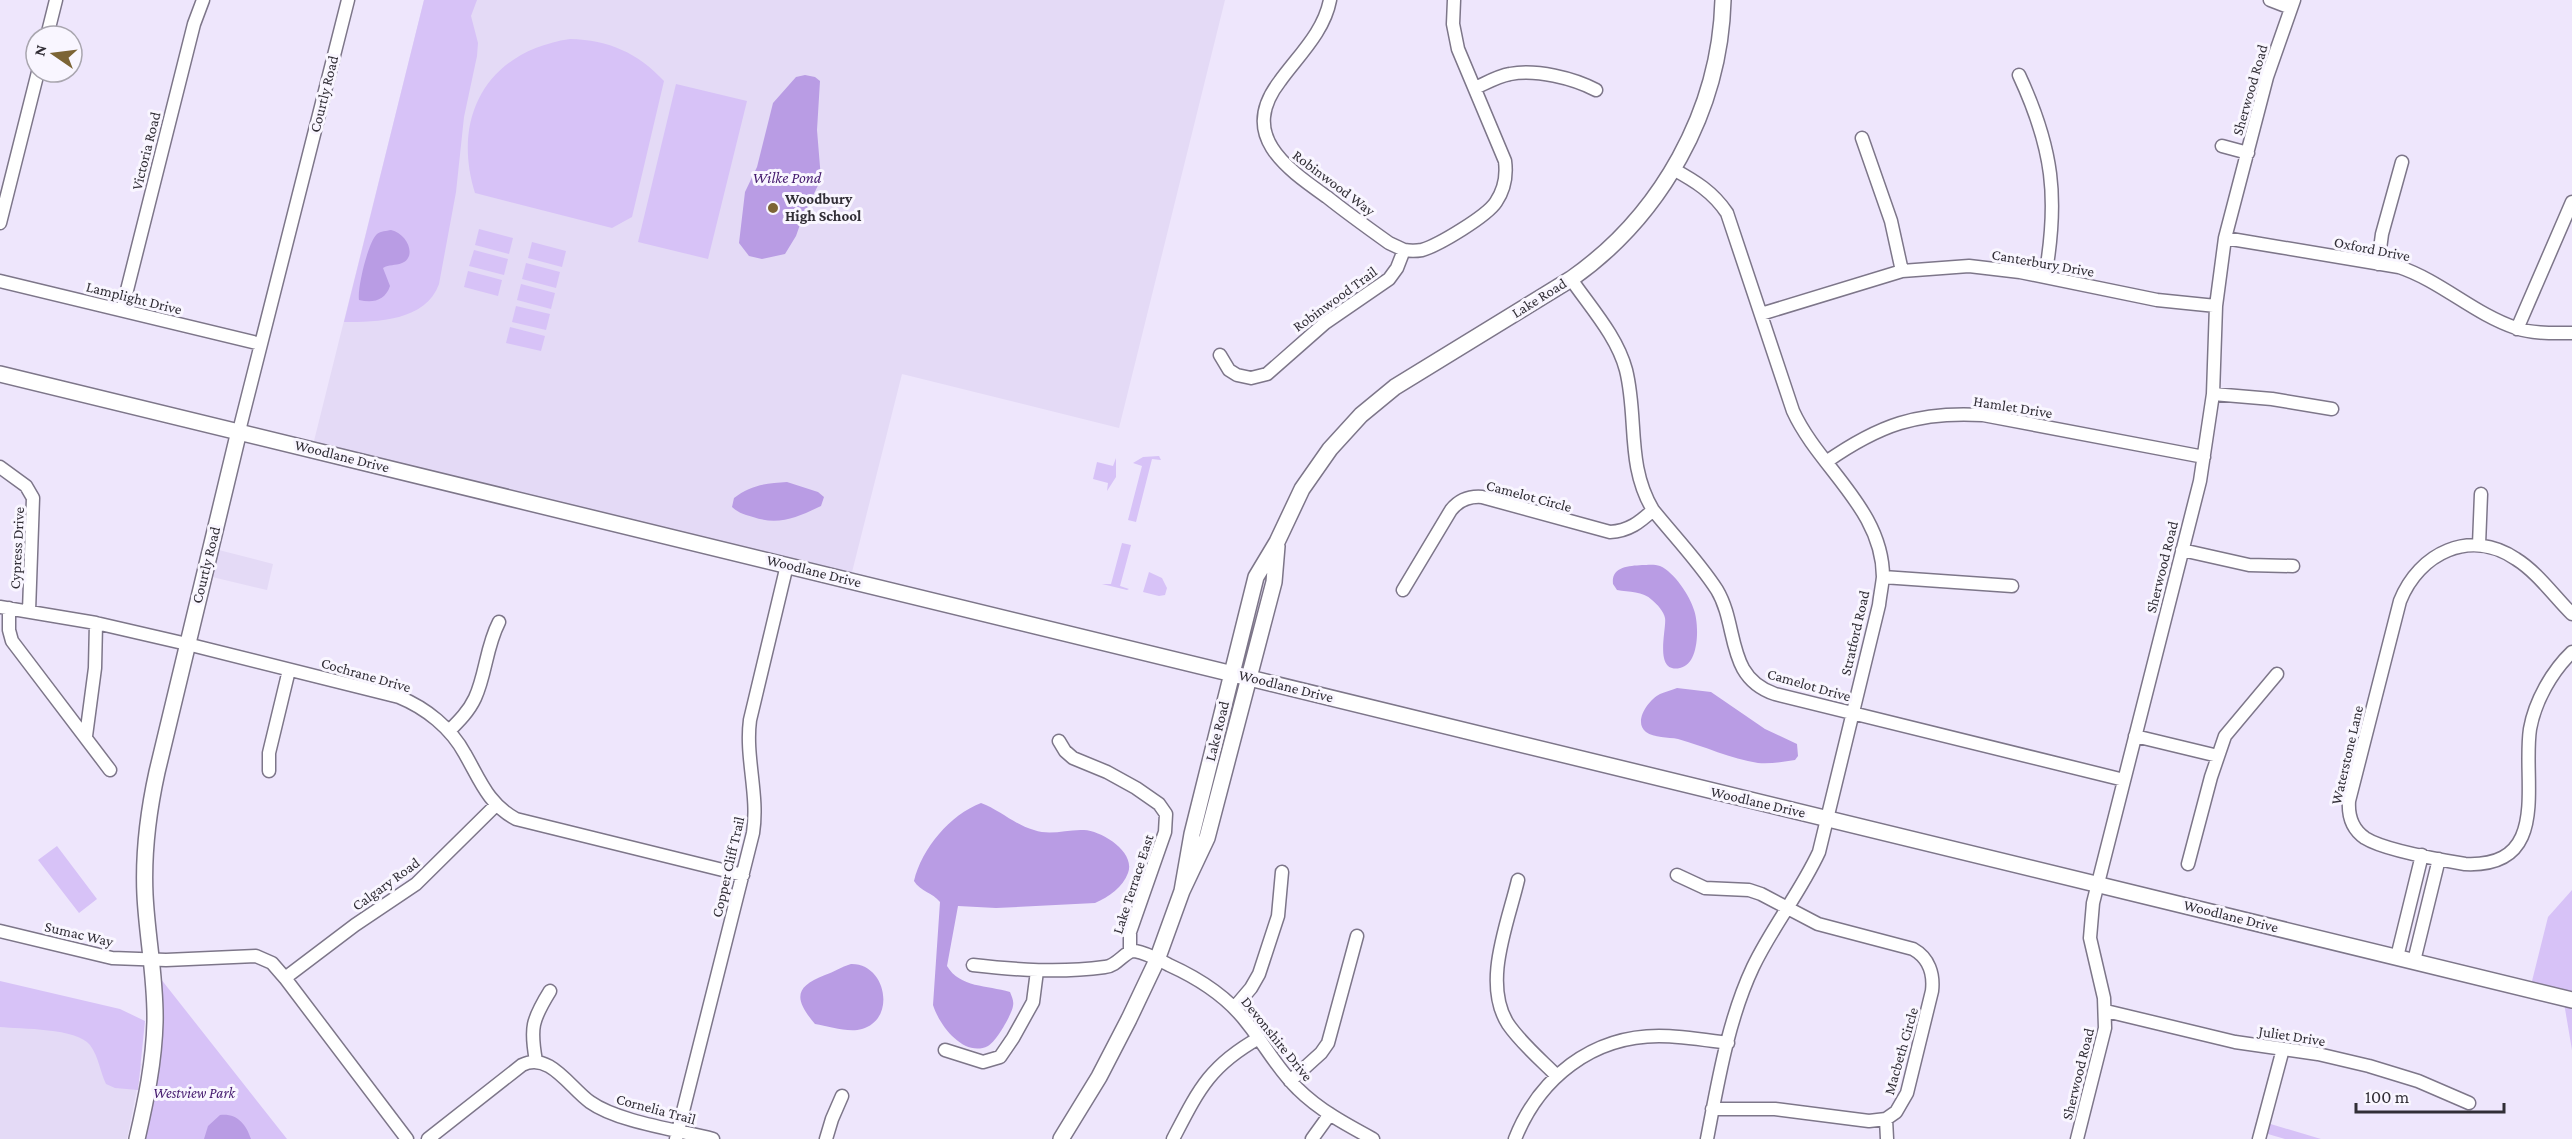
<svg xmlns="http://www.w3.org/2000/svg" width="2572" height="1139" viewBox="0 0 2572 1139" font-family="'Crimson Pro',serif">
<rect width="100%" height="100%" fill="#eee6fc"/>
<path fill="#e4daf6" d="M424 0H1225L1119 428 902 374 850 580 312 449Z
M211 548 273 564 267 590 204 575Z
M0 1002 142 1064 127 1139H0Z"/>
<path fill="#d7c2f7" d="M424 0H477L471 16 478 43 477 56 464 117 456 192 439 284C426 321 377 322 344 322Z
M570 39C609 40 638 53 664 81L632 217 612 228 475 193C451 116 488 51 570 39Z
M676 84 747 101 708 259 638 242Z
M479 229 513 238 509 254 475 245Z
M532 242 566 251 562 267 528 258Z
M474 250 508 259 504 275 469 266Z
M526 263 560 272 556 288 522 279Z
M468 271 502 280 498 296 464 287Z
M521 284 555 293 551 309 517 300Z
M516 306 550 314 546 330 512 322Z
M510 327 545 336 541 351 506 343Z
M1159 456 1161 460 1152 459 1136 522 1128 520 1142 466 1133 463 1143 457Z
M1116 458V477L1107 491 1108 483 1093 479 1097 462 1113 466Z
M1122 543 1131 545 1120 586 1129 589 1127 590 1102 584H1111Z
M1149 572 1162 578 1167 588 1165 595 1159 596 1143 592Z
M57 846 97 899 79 913 38 860Z
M2572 890V1050L2563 997 2530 989 2548 917Z
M153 969 287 1139H137L151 1079Z
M0 981 120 1009 145 1021 138 1090 115 1088 106 1084C100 1072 99 1057 90 1045 77 1028 21 1029 0 1027Z
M2264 1122 2321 1139H2285L2261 1132Z"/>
<path fill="#b99ce4" d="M805 75 815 77 820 81 817 130 821 179 802 219 796 236 785 254 762 259 749 256 739 243 745 192 757 167 773 103 796 77Z
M391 230C408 234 417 257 402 263 395 266 389 264 383 268L390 286C385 301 373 303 359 300 357 289 368 242 377 234 381 231 386 231 391 230Z
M787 482 818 492 824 497 821 506C798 517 779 526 753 517 746 515 738 513 732 507L734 498C750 485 767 483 787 482Z
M1642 565C1647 565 1655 564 1660 566 1674 572 1690 596 1694 610 1699 624 1700 664 1680 668 1653 674 1667 628 1665 618 1664 612 1657 604 1652 600 1643 591 1629 592 1617 590L1613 584C1611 567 1628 566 1642 565Z
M1677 688 1711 692 1765 729 1797 744 1798 756 1795 760C1783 762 1770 764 1758 763 1731 759 1704 746 1678 739 1668 737 1654 738 1646 732 1633 722 1648 700 1660 694 1665 692 1672 690 1677 688Z
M981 803C1000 810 1015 825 1034 830 1051 836 1067 829 1084 830 1102 831 1136 852 1128 873 1123 887 1109 897 1095 903L996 908 958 906 947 966C960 988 987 985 1010 992 1012 997 1014 1001 1013 1006 1012 1014 996 1042 988 1046 964 1058 939 1025 933 1005L940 902C933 893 920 891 914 881 922 848 950 815 981 803Z
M851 964C886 963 897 1019 862 1029 848 1033 829 1026 815 1024 794 999 794 987 825 975 834 972 841 967 851 964Z
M220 1115C237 1113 246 1124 251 1139H204L208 1126Z"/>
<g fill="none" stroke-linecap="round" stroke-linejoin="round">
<defs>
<path id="minor" d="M1330 0C1324 32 1298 56 1280 81 1238 135 1286 168 1327 197 1347 213 1368 228 1389 243L1404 250
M2270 0 2291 8
M47 36 56 0
M2019 75C2053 148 2059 198 2045 277
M1475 88C1486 83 1498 76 1510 74 1536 69 1573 78 1596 90
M1862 138 1891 221 1902 271
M2222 146 2248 153
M1673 169C1695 181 1713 192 1727 213L1793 411C1819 468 1883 509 1883 577 1882 586 1880 596 1879 605L1819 852C1800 893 1772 927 1753 967 1728 1020 1718 1082 1707 1139
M0 223 38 72
M2225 238 2399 267C2441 281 2474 314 2516 328 2533 334 2554 333 2572 333
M2378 264 2382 234 2402 162
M1571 279C1590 307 1617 336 1626 370 1638 418 1626 465 1653 510 1674 536 1699 562 1717 590 1739 627 1725 677 1775 694L2124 780
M0 281 261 344
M122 310 194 24 203 0
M1761 314 1902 271 1969 266 2020 272 2157 300 2216 306
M2517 329 2572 202
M1220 355 1229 370 1237 375 1251 378 1267 374 1325 323 1389 279 1397 268 1404 250C1410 251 1416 251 1422 250 1439 245 1487 216 1496 202 1504 190 1507 176 1505 161L1458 49 1453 24 1454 0
M2213 394 2272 399 2332 409
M239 431 348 0
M1826 462C1879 425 1918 411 1983 415L2204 457
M0 467 26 486 33 498 29 611
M2479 545 2481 494
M2182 550 2249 565 2293 566
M1883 577 2012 586
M1403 590 1451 510C1459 500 1469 496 1482 497L1610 532C1629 531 1640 522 1653 510
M0 607 96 623 187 644 399 697C426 708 451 728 465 754 480 780 488 804 516 819L743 875
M9 608V630L12 641 110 770
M2572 614C2554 596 2537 572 2516 559 2470 528 2419 553 2400 601L2349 801C2348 816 2352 829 2365 838 2384 850 2441 860 2465 864 2552 868 2522 782 2530 729 2535 701 2552 671 2572 652
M449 731C459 721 469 711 475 698 486 674 486 647 499 622
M86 736 95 668 96 623
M2135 736 2218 756
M1059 741 1065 751 1073 758 1107 772 1136 788 1159 804 1166 814 1165 832 1130 932V951
M269 771V753L289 670
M2188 864 2211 777 2225 736 2277 674
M1677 875 1705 888 1749 890 1761 894 1818 924 1913 949C1929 958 1934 974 1932 991L1907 1093 1896 1112 1886 1119 1869 1121 1775 1109H1712
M1518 880C1508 923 1482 983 1508 1024 1521 1043 1540 1059 1556 1075
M0 931 112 958 166 960 256 956 272 963 285 978 407 1139
M2397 957 2422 855
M2414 961 2439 859
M973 965C1017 970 1060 973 1105 967 1118 966 1125 950 1135 951 1147 953 1159 960 1169 965 1200 979 1228 997 1248 1024 1265 1045 1278 1070 1298 1089 1319 1110 1347 1125 1373 1139
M285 978 355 925 416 884 496 805
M1234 1008 1251 988 1259 974 1278 916 1282 872
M2106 1011 2235 1042 2318 1054 2369 1066 2418 1081 2469 1103
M945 1050 983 1062 1000 1057 1013 1038 1033 1002 1037 971
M536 1061C530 1028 532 1020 550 991
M1290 1081 1321 1053 1328 1043 1357 936
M1886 1119 1887 1139
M428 1139 522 1065C549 1051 570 1088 590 1102 618 1122 678 1130 713 1139
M676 1139 753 833C759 795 745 757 750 720L787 565
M826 1139 832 1119 842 1096
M1173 1139C1198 1091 1209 1066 1259 1038
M1312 1139 1330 1114
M1515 1139C1539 1078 1592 1036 1659 1036 1682 1036 1705 1040 1728 1043
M2077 1139 2105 1028 2104 998 2090 938 2093 903 2200 481 2213 394 2216 306 2225 238 2267 77 2294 0
M2259 1139 2283 1049"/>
<path id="tertiary" d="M0 374 2572 1000
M1182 891 1192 834 1256 577 1277 542 1302 489 1330 449 1361 415 1395 387 1571 279C1661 216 1720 111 1723 0
M137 1139C146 1100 154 1062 155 1022 156 979 147 937 145 895 143 853 148 813 157 772L239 431
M1061 1139 1099 1077 1129 1019 1157 960 1182 891 1207 838 1274 582 1277 546"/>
</defs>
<use href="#minor" stroke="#7d7689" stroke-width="15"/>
<use href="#tertiary" stroke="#7d7689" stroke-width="18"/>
<use href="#minor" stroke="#fff" stroke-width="12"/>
<use href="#tertiary" stroke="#fff" stroke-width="15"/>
</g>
<circle fill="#7c6435" stroke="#f9f6ff" stroke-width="2" cx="773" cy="208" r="6"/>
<g text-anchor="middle" stroke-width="6" stroke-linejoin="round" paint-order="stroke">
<g font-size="15" fill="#312e36" stroke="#f9f6ff">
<text transform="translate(2250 90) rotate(-74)" y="5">Sherwood Road</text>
<text transform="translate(324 94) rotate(-76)" y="5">Courtly Road</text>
<text transform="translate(146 151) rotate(-76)" y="5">Victoria Road</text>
<text transform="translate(1334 183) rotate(37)" y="5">Robinwood Way</text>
<text transform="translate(2372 249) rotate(11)" y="5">Oxford Drive</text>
<text transform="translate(2043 263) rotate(10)" y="5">Canterbury Drive</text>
<text transform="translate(134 298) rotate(14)" y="5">Lamplight Drive</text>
<text transform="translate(1539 298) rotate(-32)" y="5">Lake Road</text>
<text transform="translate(1335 299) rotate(-36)" y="5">Robinwood Trail</text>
<text transform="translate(2013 407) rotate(9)" y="5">Hamlet Drive</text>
<text transform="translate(342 456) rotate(14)" y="5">Woodlane Drive</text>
<text transform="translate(1529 496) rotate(15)" y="5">Camelot Circle</text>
<text transform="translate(17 548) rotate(-87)" y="5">Cypress Drive</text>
<text transform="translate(206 565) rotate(-76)" y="5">Courtly Road</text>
<text transform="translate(2162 567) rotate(-76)" y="5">Sherwood Road</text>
<text transform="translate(814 571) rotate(14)" y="5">Woodlane Drive</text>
<text transform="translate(1855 633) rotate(-77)" y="5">Stratford Road</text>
<text transform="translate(366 675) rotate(16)" y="5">Cochrane Drive</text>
<text transform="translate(1809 685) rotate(16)" y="5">Camelot Drive</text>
<text transform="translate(1286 686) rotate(14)" y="5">Woodlane Drive</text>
<text transform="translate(1217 731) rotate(-76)" y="5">Lake Road</text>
<text transform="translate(2347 755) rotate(-77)" y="5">Waterstone Lane</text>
<text transform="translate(1758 802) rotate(13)" y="5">Woodlane Drive</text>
<text transform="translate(728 867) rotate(-77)" y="5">Copper Cliff Trail</text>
<text transform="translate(386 884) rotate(-36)" y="5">Calgary Road</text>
<text transform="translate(1133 884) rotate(-72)" y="5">Lake Terrace East</text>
<text transform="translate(2231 916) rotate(14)" y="5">Woodlane Drive</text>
<text transform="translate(79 934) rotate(13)" y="5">Sumac Way</text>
<text transform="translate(2292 1036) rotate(9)" y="5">Juliet Drive</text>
<text transform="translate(1277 1039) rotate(51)" y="5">Devonshire Drive</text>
<text transform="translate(1901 1051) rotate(-74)" y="5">Macbeth Circle</text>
<text transform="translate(2078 1074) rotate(-76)" y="5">Sherwood Road</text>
<text transform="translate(656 1109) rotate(15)" y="5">Cornelia Trail</text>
</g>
<g font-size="15" font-weight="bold" fill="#312e36" stroke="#f9f6ff" text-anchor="start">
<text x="785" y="204">Woodbury<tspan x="785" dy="17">High School</tspan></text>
</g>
<g font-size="15" font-style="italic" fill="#451a6e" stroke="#f9f6ff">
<text x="194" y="1098">Westview Park</text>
</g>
<g font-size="16" font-style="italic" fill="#451b6e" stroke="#f9f6ff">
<text x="787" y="183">Wilke Pond</text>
</g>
</g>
<g transform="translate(54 54) rotate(284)"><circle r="28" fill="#f9f6ff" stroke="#a9a6af" stroke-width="1.5"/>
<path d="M0-4.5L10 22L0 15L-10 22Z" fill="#7c6435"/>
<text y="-9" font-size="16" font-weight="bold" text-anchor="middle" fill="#312e36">N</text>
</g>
<path d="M2356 1103v9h148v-9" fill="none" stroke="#312e36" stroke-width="3"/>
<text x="2365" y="1103" font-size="18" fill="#312e36" stroke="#f9f6ff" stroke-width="4.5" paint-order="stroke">100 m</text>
</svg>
